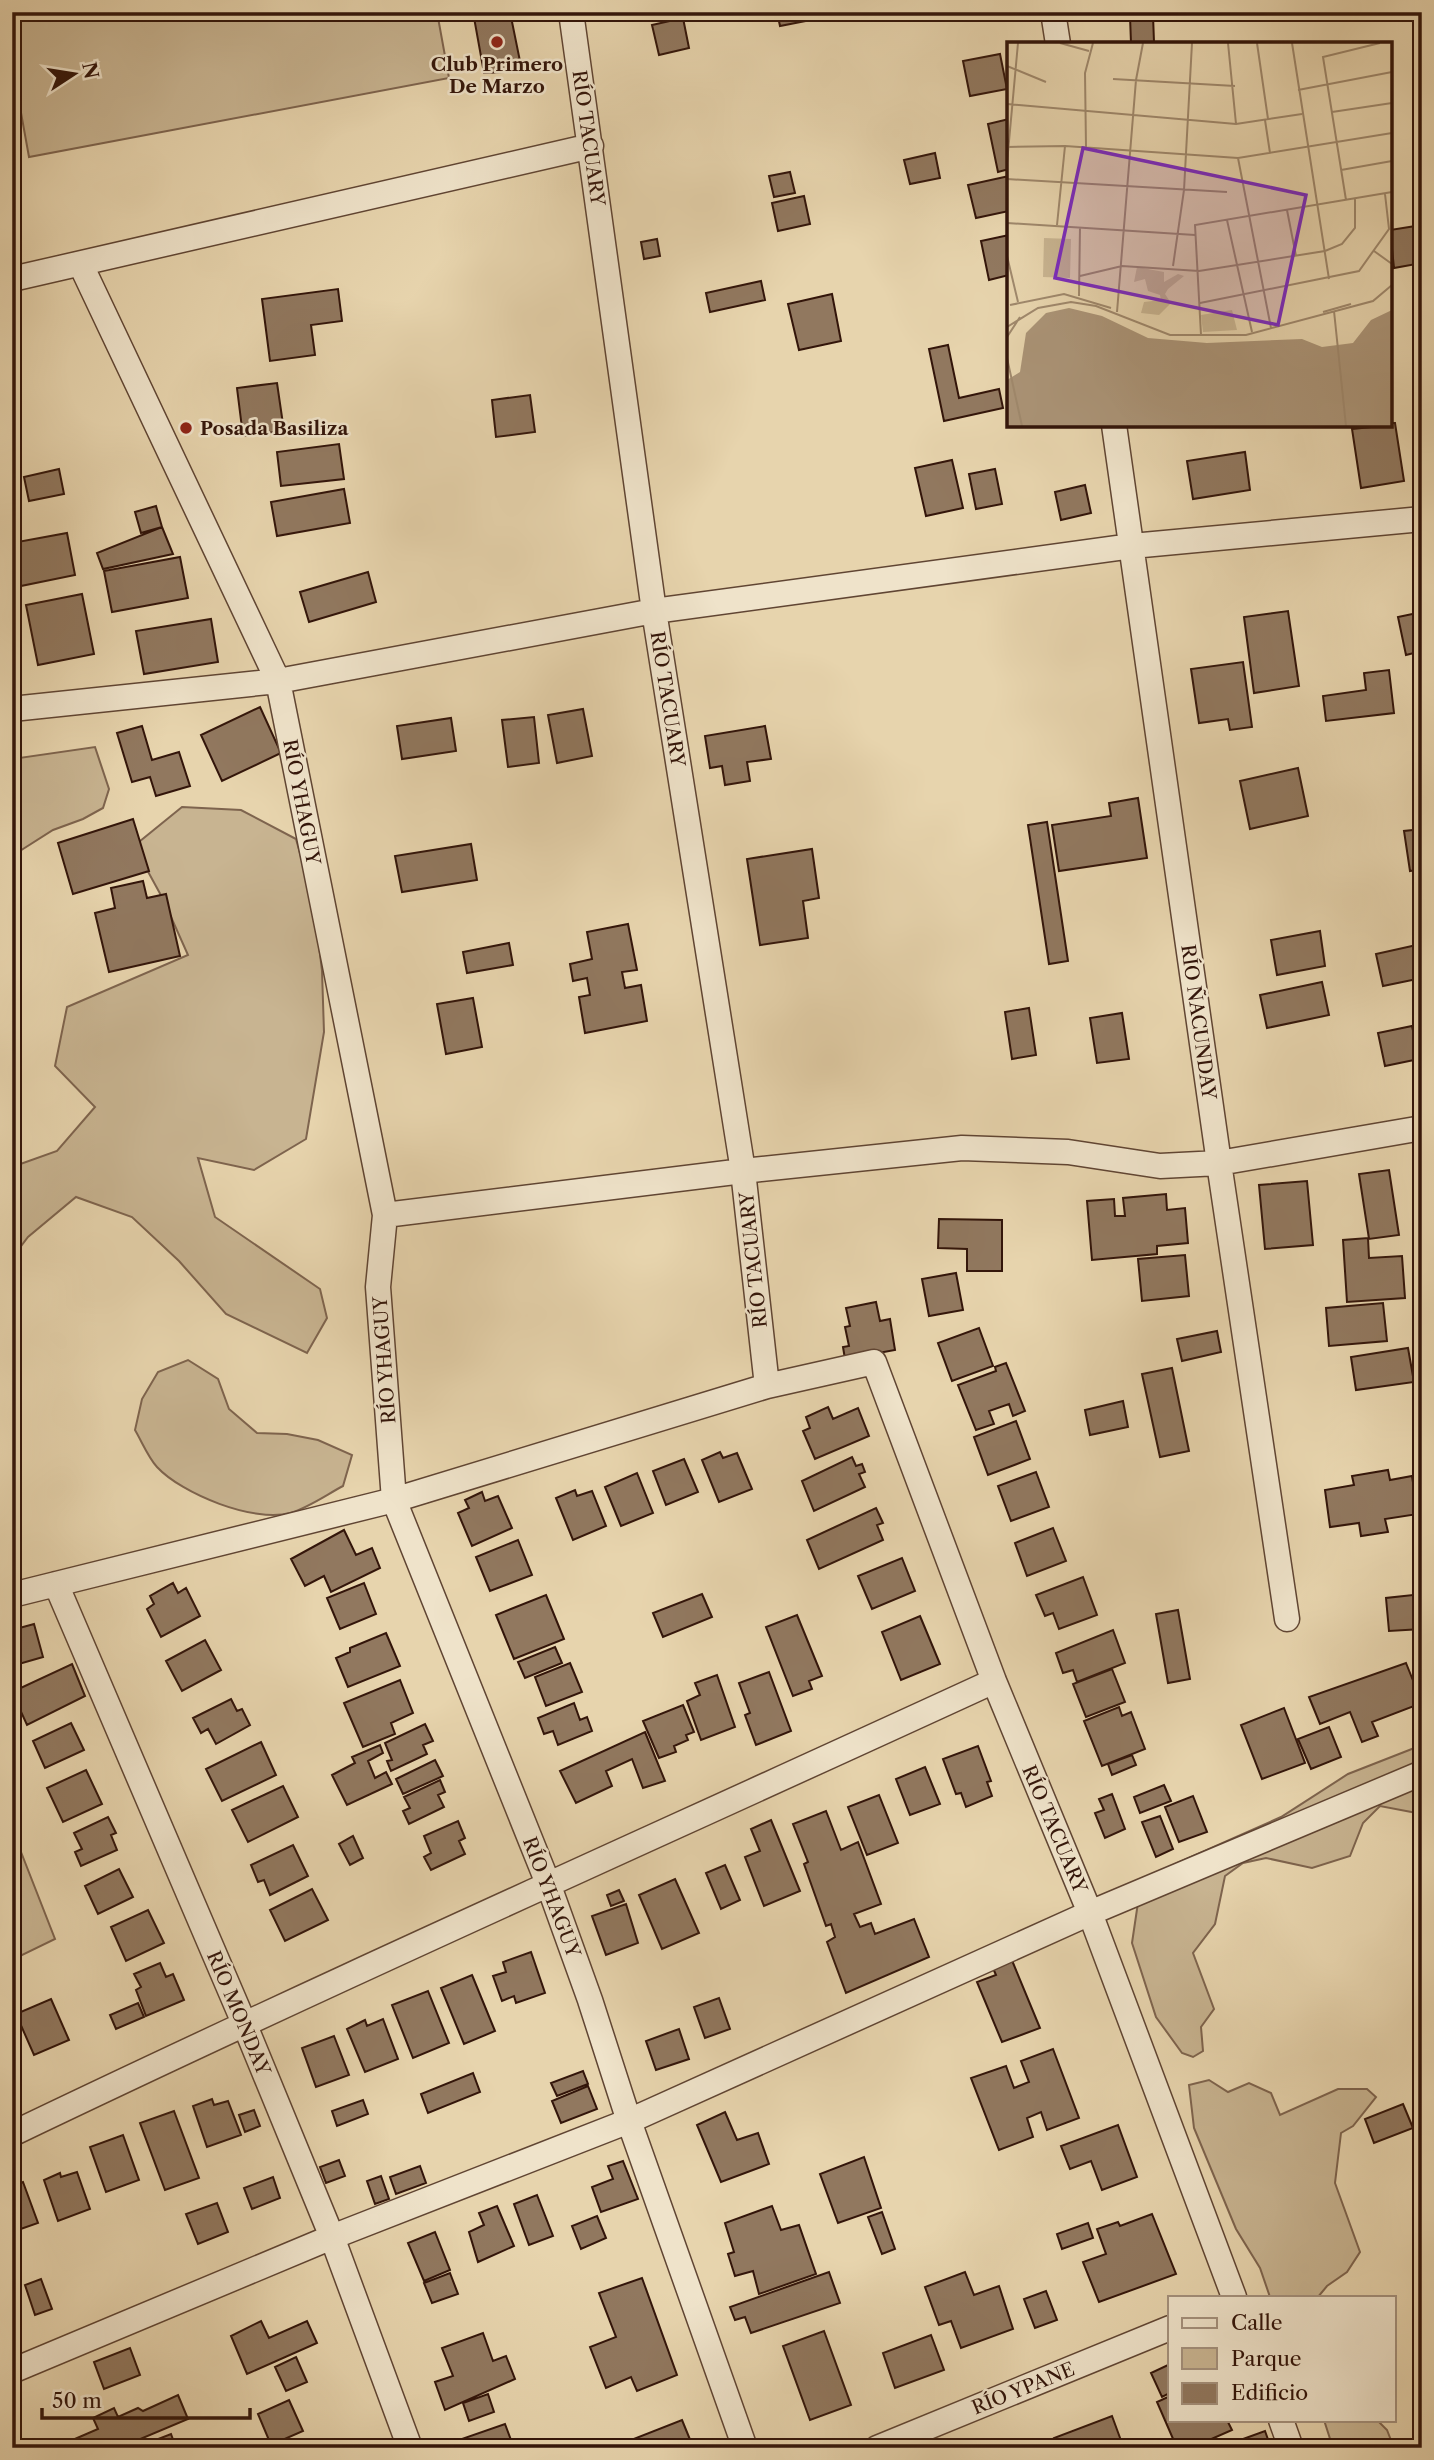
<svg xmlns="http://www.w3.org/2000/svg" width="1434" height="2460" viewBox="0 0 1434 2460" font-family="'Libre Caslon Text',serif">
<rect width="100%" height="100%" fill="#e7d4ad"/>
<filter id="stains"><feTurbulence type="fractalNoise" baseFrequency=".00286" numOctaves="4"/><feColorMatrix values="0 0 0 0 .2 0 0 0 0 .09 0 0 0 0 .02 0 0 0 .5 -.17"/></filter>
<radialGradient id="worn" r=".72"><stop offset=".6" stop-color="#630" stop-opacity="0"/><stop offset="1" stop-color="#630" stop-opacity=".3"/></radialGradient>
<path fill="#c8b491" stroke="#7e644e" stroke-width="2" d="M12 12H437L449 78 29 157 12 63Z
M95 747 109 789 103 808 83 819 53 830 12 856V759Z
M182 807 241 810 296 839 314 903 322 971 324 1032 306 1139 254 1170 198 1158 215 1217 320 1289 327 1318 307 1353 226 1314 179 1261 132 1217 76 1197 28 1237 12 1258V1167L57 1151 95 1107 55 1066 67 1007 188 955 163 899 134 846Z
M188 1360 218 1379 229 1409 257 1433 287 1434 318 1440 352 1455 343 1486C326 1495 308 1508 290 1513 254 1523 182 1494 157 1467 148 1457 142 1442 135 1430L142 1399 158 1372Z
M1422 1745V1814L1380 1806 1363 1823 1350 1856 1312 1868 1266 1858 1243 1863 1225 1876 1215 1924 1193 1953 1214 2009 1201 2027 1203 2051 1193 2057 1182 2053 1156 2017 1132 1943 1140 1889 1177 1863 1281 1817 1348 1774Z
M12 1829 55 1939 12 1960Z
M1209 2080 1228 2092 1249 2083 1271 2093 1280 2115 1338 2089H1367L1376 2097 1353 2126 1341 2133 1335 2183 1360 2252 1347 2272 1327 2286 1318 2297H1270L1260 2268 1236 2229 1194 2128 1189 2085Z
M1324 2420H1377L1387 2430 1394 2448H1333Z"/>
<path fill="#91785f" stroke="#33150a" stroke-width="2" d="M473 12H510L522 71 484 73Z
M777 12H814L816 19 780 26Z
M1153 15 1154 42 1131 43 1130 16Z
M683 18 689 48 659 55 652 25Z
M1000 54 1007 89 970 96 963 61Z
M1009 119V169L998 172 988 124Z
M935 153 940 178 910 184 904 160Z
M790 172 795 193 774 197 769 176Z
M1009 176V211L976 218 968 185Z
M804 196 810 224 778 231 772 203Z
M1422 225V263L1394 268 1390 230Z
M1009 235V275L989 280 981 241Z
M657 239 660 256 644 259 641 242Z
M761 281 765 300 710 312 706 293Z
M338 289 342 321 311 325 315 355 270 361 262 299Z
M832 294 841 341 799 350 788 304Z
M948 345 959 398 999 389 1003 408 944 421 929 349Z
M277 383 284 431 243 436 237 388Z
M530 395 535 432 496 437 492 400Z
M1390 423H1395L1404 481 1361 488 1352 429 1390 425Z
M339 444 344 479 281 486 277 452Z
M1245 452 1250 490 1193 499 1187 461Z
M952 460 963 508 926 516 915 468Z
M59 469 64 494 29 501 24 477Z
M995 469 1002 504 976 509 969 474Z
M1085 485 1091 513 1061 520 1055 492Z
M344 489 350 523 277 536 271 502Z
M156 506 162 527 141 533 135 512Z
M162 527 173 554 103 569 97 553Z
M67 533 75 575 16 587 12 566V543Z
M180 557 188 598 112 612 104 571Z
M368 572 376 602 309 622 300 592Z
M82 594 94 654 38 665 26 605Z
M1288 611 1299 686 1254 693 1244 617Z
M1422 612V651L1406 655 1398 617Z
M211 619 218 662 144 674 136 631Z
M1243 662 1252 727 1230 730 1228 719 1199 723 1191 669Z
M1389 670 1394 713 1326 721 1323 696 1366 690 1364 673Z
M260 707 281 753 222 781 201 735Z
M583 709 592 756 557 763 548 715Z
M534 717 539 763 508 767 502 720Z
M451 718 456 751 402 759 397 726Z
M142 726 152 760 179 752 190 786 156 796 150 777 132 782 117 733Z
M765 726 771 759 747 762 750 781 725 785 722 766 710 768 705 736Z
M1298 768 1308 816 1250 829 1240 781Z
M1138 798 1147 858 1059 871 1052 825 1111 816 1109 803Z
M133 819 149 871 73 894 58 843Z
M1047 822 1068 961 1049 964 1028 825Z
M1422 829V869L1410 871 1404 831Z
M471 844 477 880 402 892 395 856Z
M812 849 819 898 803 901 808 938 760 945 747 859Z
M143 881 147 898 166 894 180 956 109 972 95 913 115 908 111 888Z
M628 924 637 970 622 972 625 988 641 985 647 1021 585 1033 579 997 590 995 587 978 573 981 570 964 592 959 587 932Z
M1320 931 1325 966 1277 975 1271 940Z
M509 943 513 965 467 973 463 952Z
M1421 944 1422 978 1383 986 1376 954Z
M1322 982 1329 1015 1267 1028 1260 995Z
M473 998 482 1047 446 1054 437 1004Z
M1029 1008 1036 1055 1012 1059 1005 1012Z
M1122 1013 1129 1059 1097 1063 1090 1018Z
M1412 1026 1419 1059 1385 1066 1378 1033Z
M1389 1170 1399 1235 1369 1239 1359 1174Z
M1307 1181 1313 1245 1265 1249 1259 1185Z
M1166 1194 1167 1210 1185 1208 1188 1243 1157 1246V1254L1092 1260 1087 1201 1114 1199 1115 1216H1125L1123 1198Z
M939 1219 1002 1220V1271H967V1249L938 1248Z
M1368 1238 1369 1258 1402 1256 1405 1298 1347 1302 1343 1240Z
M1185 1255 1189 1296 1142 1301 1138 1259Z
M956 1273 963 1310 929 1316 922 1279Z
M876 1302 880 1321 890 1319 895 1350 845 1359 843 1347 849 1346 845 1327 850 1326 846 1308Z
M1383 1303 1387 1341 1329 1346 1326 1308Z
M979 1328 993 1366 952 1381 938 1343Z
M1217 1331 1221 1352 1182 1361 1177 1339Z
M1408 1348 1414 1382 1356 1390 1351 1357Z
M1006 1363 1025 1411 1013 1416 1009 1404 989 1411 994 1424 976 1430 958 1385 996 1371 995 1367Z
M1172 1368 1189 1451 1160 1457 1142 1374Z
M1123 1401 1128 1427 1090 1435 1085 1410Z
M828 1407 833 1419 858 1408 869 1436 815 1459 803 1431 810 1428 806 1417Z
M1016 1421 1030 1459 988 1475 974 1437Z
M720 1452 723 1458 737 1453 752 1489 719 1502 702 1460Z
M852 1457 856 1466 862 1464 865 1472 859 1474 865 1487 814 1511 802 1481Z
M684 1459 698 1492 666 1505 653 1471Z
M1388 1470 1390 1480 1412 1476 1418 1514 1385 1519 1388 1532 1361 1536 1359 1523 1330 1527 1325 1490 1354 1485 1352 1476Z
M1036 1472 1049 1507 1011 1521 998 1486Z
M637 1473 653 1513 621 1526 605 1487Z
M575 1490 577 1496 592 1491 606 1526 573 1540 556 1498Z
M482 1492 485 1501 498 1496 512 1528 472 1546 458 1513 469 1508 465 1500Z
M876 1508 883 1523 877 1525 883 1540 819 1569 807 1540Z
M1053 1528 1066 1561 1027 1576 1015 1543Z
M344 1530 356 1555 372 1548 380 1568 331 1592 324 1576 305 1586 291 1559Z
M518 1540 532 1575 490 1591 476 1557Z
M902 1558 915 1591 872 1609 858 1576Z
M1083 1577 1097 1615 1059 1629 1053 1613 1045 1616 1036 1595Z
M173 1583 178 1593 186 1588 200 1616 161 1637 147 1609 154 1604 150 1596Z
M364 1583 376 1614 340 1629 327 1598Z
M702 1594 712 1617 663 1637 653 1613Z
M1422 1594V1629L1389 1631 1386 1598Z
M546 1595 564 1639 514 1659 496 1615Z
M1178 1610 1190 1679 1168 1683 1156 1614Z
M797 1615 822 1676 809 1681 812 1689 793 1696 766 1627Z
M920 1616 940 1664 901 1680 882 1632Z
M34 1624 43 1657 12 1666V1630Z
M1113 1630 1125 1663 1077 1682 1073 1670 1063 1673 1056 1653Z
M386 1633 400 1666 348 1687 336 1658 350 1652V1648Z
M205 1640 221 1670 182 1691 166 1661Z
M555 1647 562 1663 525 1678 518 1662Z
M570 1663 582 1692 546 1706 535 1677Z
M1406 1663 1422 1703 1372 1722 1378 1736 1362 1742 1350 1712 1320 1724 1309 1697Z
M72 1664 85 1696 27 1725 12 1692Z
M1112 1669 1125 1702 1086 1717 1073 1684Z
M769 1672 791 1731 756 1745 745 1715 750 1713 739 1683Z
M717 1675 735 1727 701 1740 687 1701 700 1695 695 1683Z
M400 1680 413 1713 391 1723 395 1734 363 1747 344 1703Z
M231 1699 237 1711 242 1709 250 1725 216 1744 208 1729 201 1733 193 1718Z
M574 1703 580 1720 587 1717 592 1731 558 1745 553 1731 544 1734 538 1718Z
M683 1705 694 1732 686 1735 688 1740 674 1746 676 1752 659 1758 643 1721Z
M1119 1707 1122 1716 1131 1712 1145 1749 1102 1766 1084 1721Z
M1284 1708 1305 1763 1262 1779 1241 1725Z
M71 1723 84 1750 45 1768 33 1741Z
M425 1724 433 1741 423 1745 427 1754 391 1771 387 1761 392 1760 385 1743Z
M1329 1727 1341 1757 1311 1769 1298 1739Z
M645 1732 665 1781 643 1788 632 1759 606 1771 612 1786 576 1803 560 1771Z
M261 1742 276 1775 222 1801 206 1769Z
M380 1745 383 1753 368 1761 375 1778 386 1772 392 1784 347 1805 332 1775 355 1763 352 1757Z
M978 1746 991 1781 987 1782 992 1796 966 1807 961 1793 956 1794 943 1759Z
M1132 1755 1136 1765 1112 1775 1108 1764Z
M435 1760 443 1776 403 1794 396 1779Z
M925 1767 940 1804 910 1815 896 1779Z
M86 1770 102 1804 63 1822 47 1788Z
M440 1780 445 1792 438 1795 444 1807 409 1824 403 1811 410 1808 404 1797Z
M1164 1785 1171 1801 1140 1813 1134 1797Z
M283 1786 298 1817 248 1842 232 1810Z
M1112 1794 1125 1829 1105 1838 1095 1813 1104 1810 1099 1799Z
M879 1795 898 1843 867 1855 848 1807Z
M1193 1796 1207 1832 1179 1842 1165 1807Z
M826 1811 841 1850 858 1842 881 1904 854 1914 860 1927 871 1923 875 1934 914 1919 929 1957 846 1993 827 1942 835 1937 831 1924 826 1926 804 1864 808 1862 793 1824Z
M1160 1816 1173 1849 1156 1857 1142 1822Z
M108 1817 116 1833 111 1835 117 1850 81 1866 75 1852 82 1849 74 1833Z
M771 1820 800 1891 764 1906 745 1857 760 1851 751 1829Z
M458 1821 465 1838 459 1841 465 1854 431 1870 424 1857 431 1853 424 1836Z
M353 1836 363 1858 350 1865 339 1844Z
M293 1845 308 1876 270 1895 264 1880 258 1882 251 1865Z
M725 1865 740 1900 721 1909 706 1873Z
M119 1869 133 1897 98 1914 85 1886Z
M675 1879 699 1933 662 1949 639 1895Z
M312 1889 328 1920 285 1941 270 1910Z
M619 1890 624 1901 611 1906 607 1895Z
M626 1904 638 1943 606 1955 592 1916Z
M148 1910 164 1943 126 1961 111 1927Z
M531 1952 545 1993 516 2003 514 1996 502 2001 493 1976 506 1972 503 1962Z
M1011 1958 1040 2028 1002 2042 977 1982 996 1975 992 1966Z
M160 1963 166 1977 173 1974 184 2000 146 2016 136 1990 141 1987 134 1974Z
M472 1975 495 2031 464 2044 441 1988Z
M428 1991 449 2043 413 2058 392 2005Z
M719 1998 730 2029 705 2038 694 2007Z
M51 1999 69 2040 34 2055 16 2014Z
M138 2003 144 2017 116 2029 110 2015Z
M383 2019 398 2059 365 2072 347 2029 365 2020 367 2026Z
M679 2029 689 2059 656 2070 646 2041Z
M334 2036 349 2075 316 2087 302 2048Z
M1053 2049 1079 2118 1047 2130 1041 2112 1027 2118 1033 2137 999 2150 971 2078 1006 2066 1014 2088 1029 2082 1021 2061Z
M583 2071 588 2084 557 2096 551 2083Z
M473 2073 480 2092 428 2113 421 2094Z
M588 2086 597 2109 561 2123 552 2101Z
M212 2099 214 2105 228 2101 241 2135 207 2147 193 2106Z
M363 2100 368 2114 337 2126 332 2111Z
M1403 2104 1413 2128 1374 2143 1365 2119Z
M254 2110 260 2126 245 2132 239 2115Z
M174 2111 199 2178 165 2190 140 2123Z
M725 2112 737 2140 758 2133 769 2164 721 2182 697 2125Z
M1118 2125 1137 2177 1102 2190 1091 2161 1070 2169 1061 2146Z
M123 2135 139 2180 106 2192 90 2147Z
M864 2157 881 2208 838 2223 820 2174Z
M339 2160 345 2176 326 2183 320 2167Z
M623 2161 638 2199 601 2212 592 2187 613 2179 608 2166Z
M420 2166 426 2183 396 2194 390 2177Z
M77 2172 90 2209 58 2221 44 2180 60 2173 61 2177Z
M381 2176 389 2199 375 2204 367 2181Z
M273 2177 280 2198 252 2209 244 2188Z
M23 2182 38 2223 12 2232V2186Z
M537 2195 553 2236 529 2245 514 2204Z
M217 2203 228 2232 198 2244 186 2214Z
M497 2206 514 2246 478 2262 469 2232 484 2225 479 2213Z
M772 2206 781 2230 799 2225 816 2274 759 2294 753 2271 735 2276 728 2254 734 2252 725 2223Z
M882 2212 895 2249 882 2254 868 2217Z
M1152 2214 1176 2274 1099 2302 1083 2262 1106 2254 1097 2229 1118 2222 1120 2226Z
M597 2216 606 2238 581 2249 572 2226Z
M1088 2223 1093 2238 1062 2249 1057 2234Z
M435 2232 450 2270 424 2281 408 2243Z
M829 2272 840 2303 751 2333 745 2317 735 2320 730 2307Z
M965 2272 974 2295 999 2286 1013 2329 961 2348 951 2321 939 2325 925 2287Z
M450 2273 458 2294 432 2303 424 2283Z
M642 2278 677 2375 637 2391 631 2377 606 2388 590 2347 616 2337 599 2293Z
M41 2279 52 2309 35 2315 25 2285Z
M1046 2291 1057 2320 1035 2328 1024 2299Z
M261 2321 269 2338 307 2321 317 2343 247 2374 231 2336Z
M824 2331 851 2405 810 2420 783 2346Z
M483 2333 493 2361 506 2356 515 2379 445 2410 435 2382 453 2376 442 2348Z
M931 2335 944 2370 895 2388 883 2353Z
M130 2348 140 2375 104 2389 94 2362Z
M296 2357 307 2382 286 2391 275 2367Z
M1170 2364V2393L1162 2397 1151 2373Z
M488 2394 494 2412 469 2421 463 2403Z
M178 2395 188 2419 119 2448H54L98 2429 93 2418 114 2408 118 2417 138 2408 143 2411Z
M1170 2396V2420H1227L1232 2430 1191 2448H1177L1157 2402Z
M289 2400 303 2431 271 2445 258 2414Z
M1112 2416 1123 2446 1058 2448 1054 2438Z
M682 2420 693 2447 705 2442 707 2448H634L631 2440Z
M505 2424 514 2448H455L453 2442Z
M1265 2431 1271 2448H1221V2447Z
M171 2434 176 2448H135Z"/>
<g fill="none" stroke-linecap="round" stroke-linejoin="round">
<defs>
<path id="minor" d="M571 12 654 611 743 1171 767 1386
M1053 12 1058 44
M81 265 278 681 385 1215 378 1287 394 1500 549 1886 590 2000 629 2121 745 2448
M12 279 591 146
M1114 425 1219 1163 1287 1619
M12 709 278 681 654 611 1132 546 1422 519
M385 1215 743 1171 962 1148 1068 1152 1160 1166 1219 1163 1422 1128
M56 1584 244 2023 332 2237 410 2448
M12 1595 394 1500 767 1386 874 1362 994 1681 1090 1913 1234 2297
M12 2134C337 1978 666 1832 994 1681
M12 2371 332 2237 629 2121 1090 1913 1422 1773
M1281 2420 1291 2448
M877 2448 1170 2328"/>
</defs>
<use href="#minor" stroke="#604533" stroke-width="27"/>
<use href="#minor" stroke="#efe3ca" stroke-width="24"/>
</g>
<g fill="#8f2418" stroke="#efe3ca" stroke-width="2.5">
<circle cx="497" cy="42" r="7"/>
<circle cx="186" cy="428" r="7"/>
</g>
<g text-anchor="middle" stroke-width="5" stroke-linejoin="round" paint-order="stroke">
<g font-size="19" font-weight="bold" fill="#33150a" stroke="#efe3ca">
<text x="497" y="71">Club Primero<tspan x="497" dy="22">De Marzo</tspan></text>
<text x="200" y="435" text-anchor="start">Posada Basiliza</text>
</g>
<g font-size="19" fill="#33150a" stroke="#efe3ca">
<text transform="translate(589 138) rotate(82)" y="7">RÍO TACUARY</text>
<text transform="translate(668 699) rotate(81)" y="7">RÍO TACUARY</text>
<text transform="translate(302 802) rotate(79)" y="7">RÍO YHAGUY</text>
<text transform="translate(1199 1022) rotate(82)" y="7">RÍO ÑACUNDAY</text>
<text transform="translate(753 1260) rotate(-96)" y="7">RÍO TACUARY</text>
<text transform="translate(384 1360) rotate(-94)" y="7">RÍO YHAGUY</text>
<text transform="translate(1055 1829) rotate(67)" y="7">RÍO TACUARY</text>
<text transform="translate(552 1897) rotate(69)" y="7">RÍO YHAGUY</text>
<text transform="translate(239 2013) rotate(67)" y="7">RÍO MONDAY</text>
<text transform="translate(1023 2388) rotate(-22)" y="7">RÍO YPANE</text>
</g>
</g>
<g transform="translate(1007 42)">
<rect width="385" height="385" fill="#e7d4ad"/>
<path d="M37 196 64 197 63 236 36 235ZM130 225 157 230V240L171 232 177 234 161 247 158 252 164 261 152 273 134 271 137 260 154 258 153 253 141 249 138 237 127 240ZM225 268 230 288 196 290 194 273Z" fill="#c8b491"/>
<path d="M62 266 95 274 141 296 200 301 295 297 315 305 346 301 364 278 385 268V384H0V338L13 330 19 291 39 271Z" fill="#aa9376"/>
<path fill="none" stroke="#9f886c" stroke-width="2" d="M53 1 82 9M221 1 229 82M250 1 261 77M285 1 322 237M0 24 39 40M106 37 228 44M291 48 385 30M0 62 229 82 295 72M325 70 385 61M258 78 263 111M0 105 58 104 231 116 385 91M79 105 78 31 86 1M231 116 264 286M0 121 11 1M334 128 385 119M0 137 220 150M339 158 316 15 373 1M280 168 289 214M220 178 245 290M0 181 188 193M50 183 58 104M367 209 385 222M0 214 11 260M166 224 177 148 185 1M73 234 115 224 192 229 318 209 335 202 348 186V157M72 254 73 185M193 261 352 229 382 187 378 152M3 263 57 252 104 266M327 269 339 384M110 270 129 38 136 1M316 270 344 262M0 285 31 266 64 260 89 264 163 293H239L366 259 385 243M194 293 188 183 385 150M0 295 13 275M0 316 15 384"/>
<path fill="#7b2cbf" fill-opacity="0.15" stroke="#7b2cbf" stroke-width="3.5" d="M76 106 299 153 271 283 48 236Z"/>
<rect width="385" height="385" fill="none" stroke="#33150a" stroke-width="3.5"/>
</g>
<rect width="1434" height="2460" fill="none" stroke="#e7d4ad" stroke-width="42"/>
<rect x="14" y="14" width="1406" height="2432" fill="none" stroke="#33150a" stroke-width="3.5"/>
<rect x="21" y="21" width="1392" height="2418" fill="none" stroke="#33150a" stroke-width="2"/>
<rect x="1168" y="2296" width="228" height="126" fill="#efe3ca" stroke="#a4917d" stroke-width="2"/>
<rect x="1182" y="2318" width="35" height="10" fill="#efe3ca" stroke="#a4917d" stroke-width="2"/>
<text x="1231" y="2330" font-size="21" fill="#33150a">Calle</text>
<rect x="1182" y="2348" width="35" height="21" fill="#c8b491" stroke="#a4917d" stroke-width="2"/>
<text x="1231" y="2366" font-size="21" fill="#33150a">Parque</text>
<rect x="1182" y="2383" width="35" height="21" fill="#91785f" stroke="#a4917d" stroke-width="2"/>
<text x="1231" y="2400" font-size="21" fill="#33150a">Edificio</text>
<g transform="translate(74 74) rotate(78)" stroke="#efe3ca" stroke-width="5" paint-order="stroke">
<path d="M0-5L12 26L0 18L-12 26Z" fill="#33150a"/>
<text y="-10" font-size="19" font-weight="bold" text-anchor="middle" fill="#33150a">N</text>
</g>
<path d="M42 2408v10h208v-10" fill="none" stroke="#33150a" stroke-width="3.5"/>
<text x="52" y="2408" font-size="21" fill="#33150a" stroke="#efe3ca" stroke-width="5" paint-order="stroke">50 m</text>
<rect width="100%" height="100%" filter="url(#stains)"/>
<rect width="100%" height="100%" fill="url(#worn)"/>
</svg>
